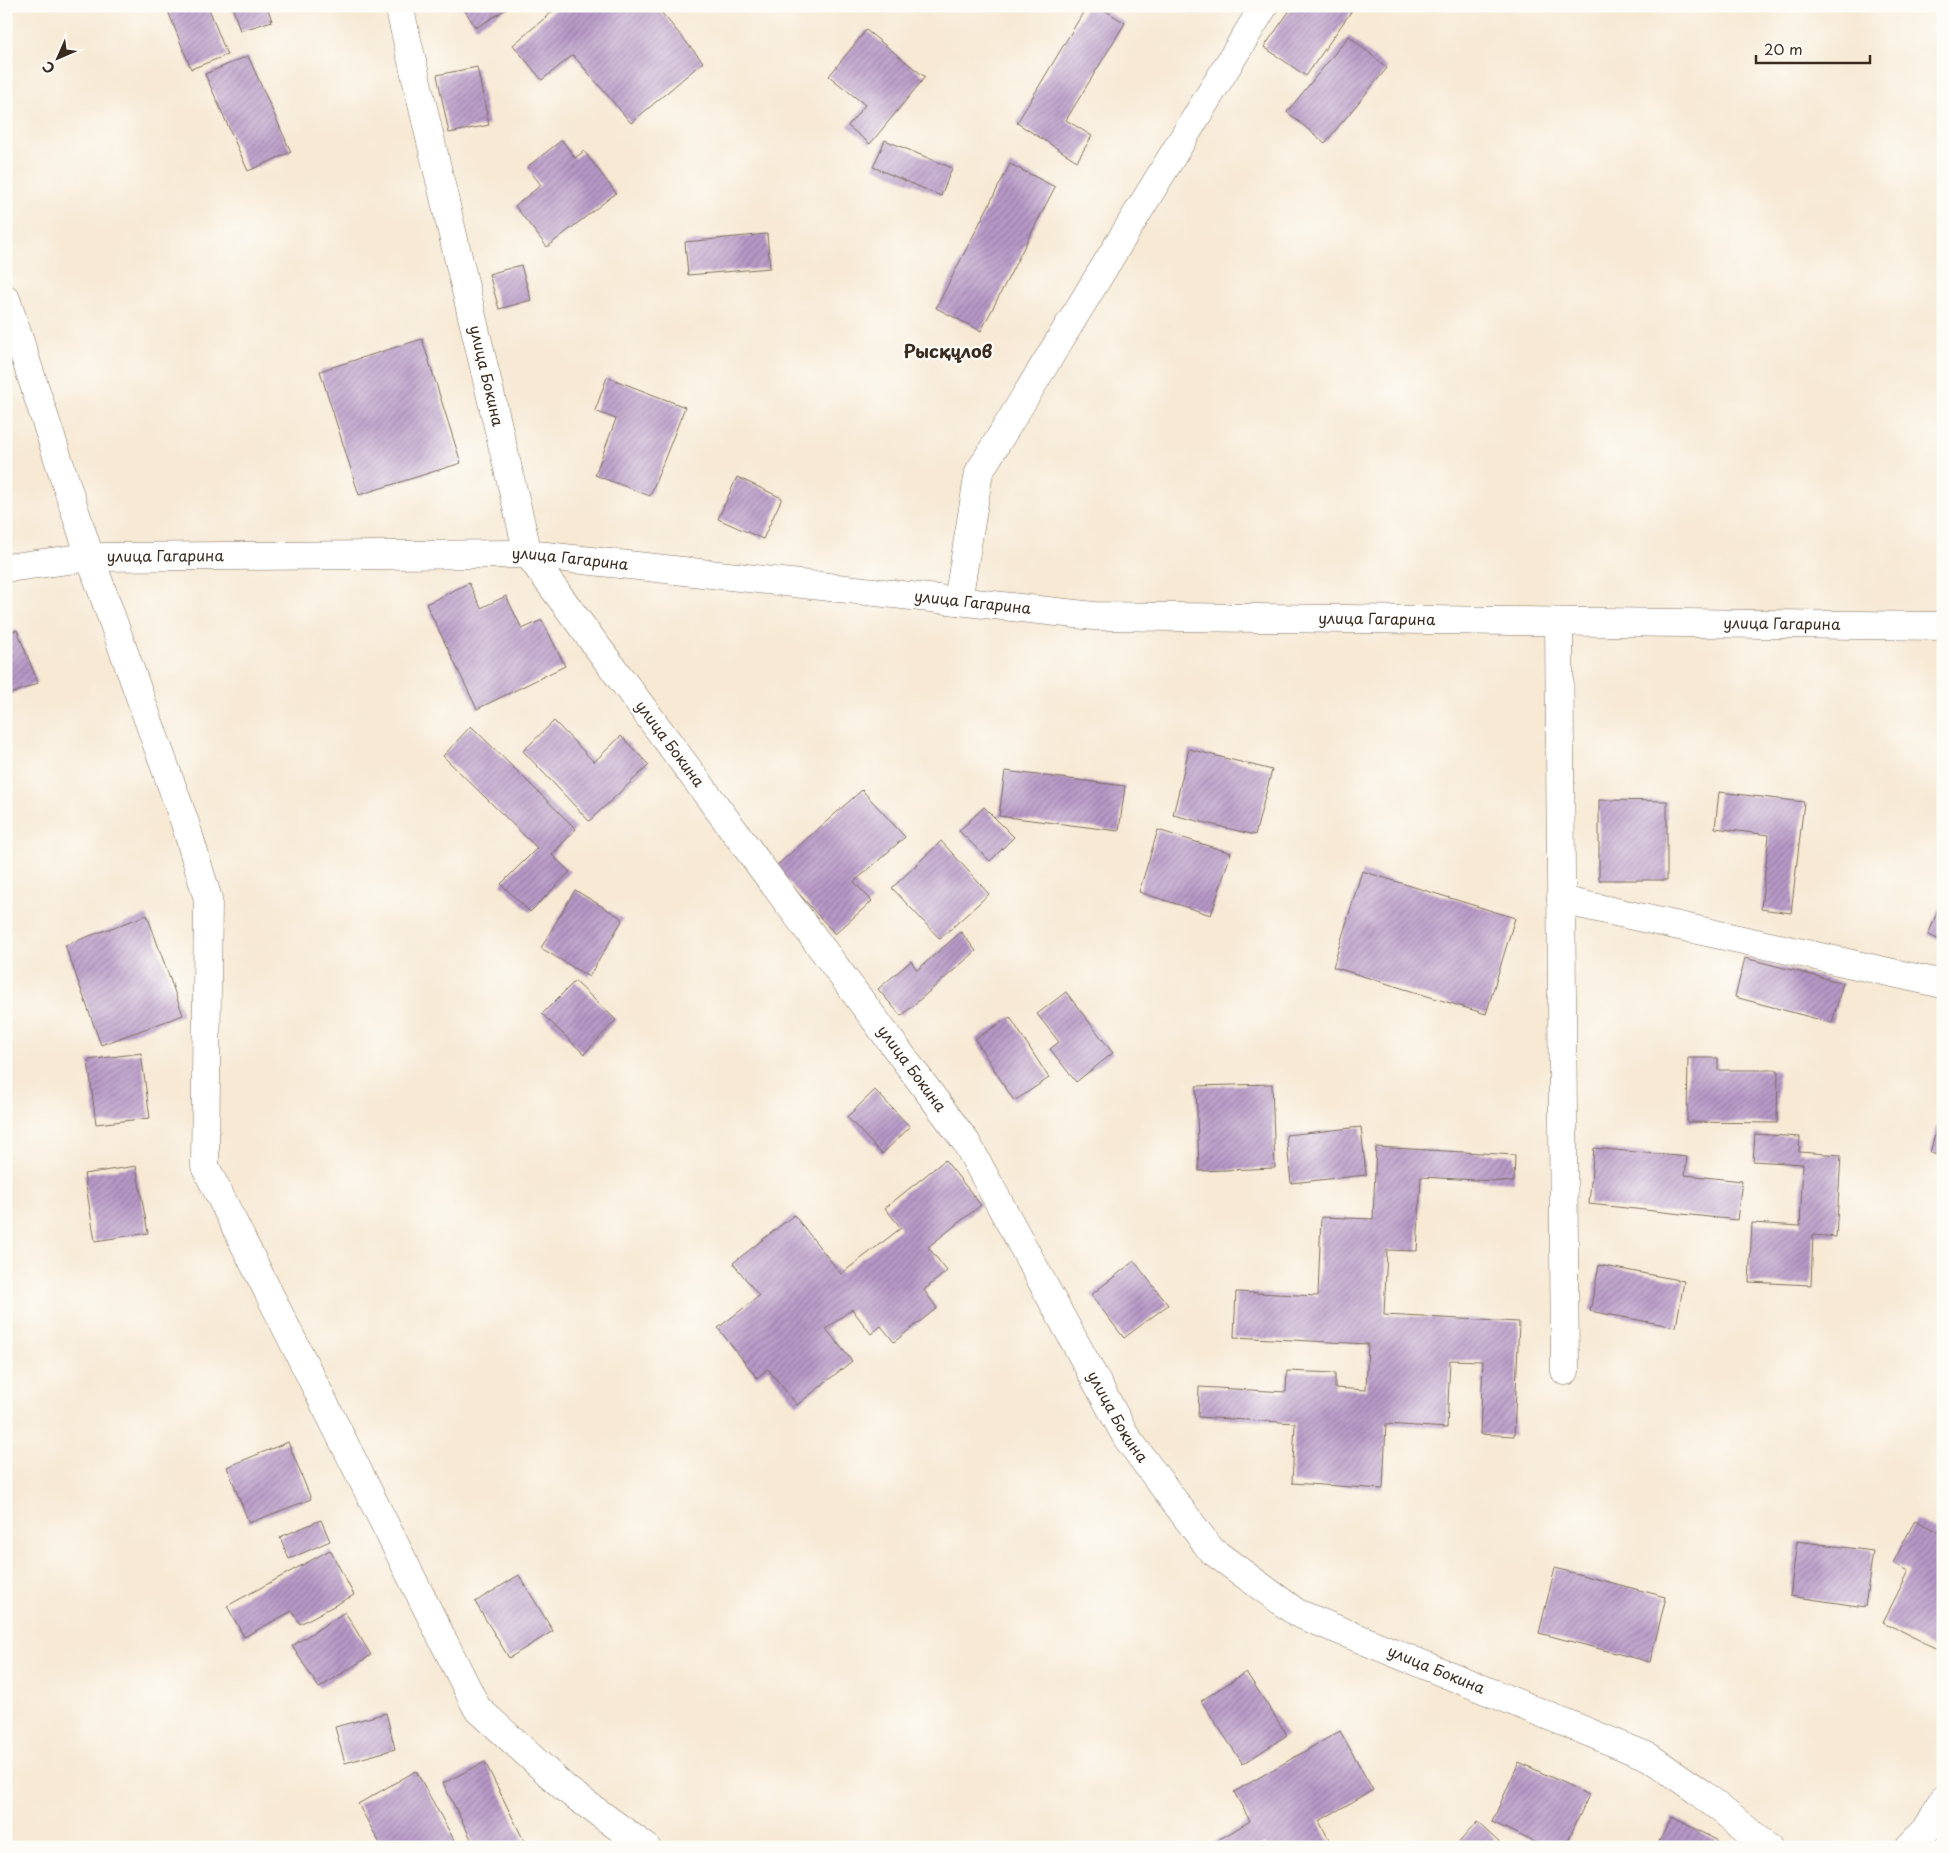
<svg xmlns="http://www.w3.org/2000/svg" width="1949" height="1853" viewBox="0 0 1949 1853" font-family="'Playpen Sans',sans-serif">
<defs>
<pattern id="building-hatch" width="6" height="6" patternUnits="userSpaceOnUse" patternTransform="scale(1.25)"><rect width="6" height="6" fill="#b798c7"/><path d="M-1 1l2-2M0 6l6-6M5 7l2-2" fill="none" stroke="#967ca1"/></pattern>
</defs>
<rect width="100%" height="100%" fill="#fdfcf7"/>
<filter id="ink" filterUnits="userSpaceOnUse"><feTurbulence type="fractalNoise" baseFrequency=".02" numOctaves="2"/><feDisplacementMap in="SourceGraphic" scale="10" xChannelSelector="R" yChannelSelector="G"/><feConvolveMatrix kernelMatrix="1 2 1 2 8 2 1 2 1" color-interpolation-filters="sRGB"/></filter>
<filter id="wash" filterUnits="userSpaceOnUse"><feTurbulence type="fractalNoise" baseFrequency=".0096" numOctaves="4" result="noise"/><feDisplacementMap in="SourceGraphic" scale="20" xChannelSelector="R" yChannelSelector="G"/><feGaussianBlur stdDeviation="1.12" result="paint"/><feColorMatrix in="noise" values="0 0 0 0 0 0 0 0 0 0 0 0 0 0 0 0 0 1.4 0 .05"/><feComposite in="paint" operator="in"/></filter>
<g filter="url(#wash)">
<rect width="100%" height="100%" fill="#f7e9d4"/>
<g id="blocks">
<path fill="url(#building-hatch)" d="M166 6H208L227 55 191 69Z
M232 6H267L272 21 240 31Z
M462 6H511L476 28Z
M559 6H656L703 62 631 123 573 55 542 80 513 45Z
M1087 6H1098L1125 23 1066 120 1092 136 1077 161 1017 123Z
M1293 6H1355L1306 76 1264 47Z
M866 30 925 77 870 144 848 126 865 105 829 76Z
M1349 36 1387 68 1325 143 1287 112Z
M248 56 291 152 248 171 205 74Z
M477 67 489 125 449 133 437 75Z
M562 140 575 158 584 151 616 193 547 247 515 206 541 185 527 167Z
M885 140 952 168 941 196 873 167Z
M1010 164 1055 187 981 331 936 308Z
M767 234 770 268 688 275 685 242Z
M521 265 531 300 499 309 489 274Z
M422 339 461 463 359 495 320 371Z
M6 345 12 366 6 367Z
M607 377 685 407 650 496 595 475 616 419 595 411Z
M737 477 782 498 763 539 718 519Z
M469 583 481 608 506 596 522 629 542 620 565 666 477 709 426 604Z
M17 630 38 683 6 696V634Z
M554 721 594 762 621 736 649 765 589 821 523 751Z
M471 726 576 829 552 855 570 872 530 912 501 884 537 848 443 756Z
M1189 749 1272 770 1255 835 1173 815Z
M1005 771 1125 786 1119 831 999 816Z
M862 790 905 837 854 882 872 901 835 934 775 867Z
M1719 792 1804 802 1791 913 1761 909 1769 835 1715 828Z
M1599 800 1667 801V880H1599Z
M984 807 1014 837 990 861 959 831Z
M1158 830 1231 853 1211 915 1139 892Z
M941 841 989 894 940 939 892 888Z
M1362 871 1515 918 1486 1014 1333 967Z
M575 890 623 919 589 977 541 948Z
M1943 897V941L1928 935Z
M147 915 183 1015 101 1045 65 945Z
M961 932 976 951 901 1016 878 989 911 961 917 970Z
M1745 958 1843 983 1832 1023 1735 997Z
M575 981 616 1020 584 1054 542 1014Z
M1066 992 1113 1053 1076 1082 1050 1049 1059 1042 1037 1014Z
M1010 1017 1049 1078 1014 1101 975 1039Z
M141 1053 150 1118 96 1124 88 1060Z
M1688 1058H1718V1070H1778L1777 1123 1687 1122Z
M1272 1084 1275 1168 1199 1171 1196 1086Z
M875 1090 910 1127 882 1154 847 1117Z
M1942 1108H1943V1156L1930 1153Z
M1361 1127 1366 1175 1291 1183 1286 1135Z
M1755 1134 1800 1137 1799 1152 1841 1155 1836 1237 1813 1235 1811 1285 1749 1282 1752 1223 1800 1226 1803 1164 1753 1161Z
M1376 1147 1515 1155 1514 1182 1421 1177 1417 1251 1387 1250 1384 1315 1519 1322 1514 1436 1480 1434 1483 1361 1450 1360 1447 1428 1386 1424 1383 1489 1292 1483 1295 1423 1198 1417 1199 1387 1286 1392 1287 1371 1335 1373V1388L1366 1390 1368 1344 1234 1337 1236 1292 1318 1296 1321 1217 1373 1219Z
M1594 1148 1687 1157 1685 1175 1742 1181 1737 1220 1589 1204Z
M945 1160 981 1205 928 1247 947 1271 924 1290 937 1308 894 1342 881 1326 871 1334 852 1309 826 1329 852 1361 797 1405 768 1369 757 1378 718 1328 759 1296 733 1263 794 1215 841 1274 901 1228 885 1208Z
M136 1166 148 1233 95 1241 84 1174Z
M1134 1261 1168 1305 1124 1338 1091 1295Z
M1599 1265 1684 1281 1676 1327 1590 1311Z
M288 1442 311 1499 249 1523 227 1467Z
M321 1520 330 1541 289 1559 280 1537Z
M1915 1520 1943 1534V1638L1937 1649 1883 1622 1909 1571 1893 1563Z
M1797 1541 1873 1551 1865 1607 1790 1596Z
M330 1550 354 1595 300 1624 292 1611 244 1637 227 1606Z
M1555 1568 1666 1597 1650 1662 1539 1633Z
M519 1575 553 1631 509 1658 475 1602Z
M345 1612 371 1655 319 1688 292 1646Z
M1246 1672 1287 1735 1243 1764 1201 1701Z
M386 1713 395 1749 345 1763 335 1727Z
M1340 1731 1373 1790 1319 1821 1333 1847H1266L1264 1844 1260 1847H1211L1210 1845 1250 1821 1234 1792Z
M485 1762 527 1847H475L443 1783Z
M1519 1762 1589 1795 1565 1847H1545L1492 1822Z
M416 1771 458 1847H382L358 1804Z
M1672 1817 1724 1844 1723 1847H1656Z
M1477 1822 1504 1847 1456 1846Z"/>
</g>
</g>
<g filter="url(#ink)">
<use href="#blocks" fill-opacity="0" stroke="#7d6d5e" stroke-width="1"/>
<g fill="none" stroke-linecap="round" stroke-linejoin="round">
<defs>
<g id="minor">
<path id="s1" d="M399 6 528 554 966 1142 1127 1438 1211 1550 1297 1613 1649 1757 1702 1794 1768 1847"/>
<path d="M6 299 90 557 185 823 208 899 205 1166 477 1708 567 1790 646 1847"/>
<path id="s2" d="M6 568 90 557 528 554 1094 616 1943 626"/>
<path d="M958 601 979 472 1264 6"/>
<path d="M1559 622 1565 1371"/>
<path d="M1561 900 1943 984"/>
<path d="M1909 1847 1927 1829 1943 1798"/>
</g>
</defs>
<use href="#minor" stroke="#7d6d5e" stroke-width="29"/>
<use href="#minor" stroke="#fff" stroke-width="28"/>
</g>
</g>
<g text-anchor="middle" stroke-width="4.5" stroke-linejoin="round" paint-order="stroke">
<g font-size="15" fill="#3b2a1e" stroke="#fdfcf7">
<text dy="5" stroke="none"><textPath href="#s1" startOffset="380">улица Бокина</textPath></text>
<text dy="5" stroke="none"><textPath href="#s2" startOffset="160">улица Гагарина</textPath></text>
<text dy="5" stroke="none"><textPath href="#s2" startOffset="565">улица Гагарина</textPath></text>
<text dy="5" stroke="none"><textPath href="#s2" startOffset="970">улица Гагарина</textPath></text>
<text dy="5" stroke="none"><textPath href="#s2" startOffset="1375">улица Гагарина</textPath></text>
<text dy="5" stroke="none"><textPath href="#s2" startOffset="1780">улица Гагарина</textPath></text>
<text dy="5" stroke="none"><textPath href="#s1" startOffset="800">улица Бокина</textPath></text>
<text dy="5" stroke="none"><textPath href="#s1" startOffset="1205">улица Бокина</textPath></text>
<text dy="5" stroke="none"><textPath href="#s1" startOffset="1610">улица Бокина</textPath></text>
<text dy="5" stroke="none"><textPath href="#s1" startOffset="2030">улица Бокина</textPath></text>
</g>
<g font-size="18" font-weight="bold" fill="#3b2a1e" stroke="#fdfcf7">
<text x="948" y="358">Рысқұлов</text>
</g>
</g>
<rect width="1949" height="1853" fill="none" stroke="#fdfcf7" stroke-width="25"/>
<g transform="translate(58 58) rotate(225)" stroke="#fdfcf7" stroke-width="4" paint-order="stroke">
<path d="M0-4L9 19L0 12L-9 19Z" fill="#3b2a1e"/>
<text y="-8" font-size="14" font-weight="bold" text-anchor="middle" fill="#3b2a1e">С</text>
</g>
<path d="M1756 55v8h114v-8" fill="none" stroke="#3b2a1e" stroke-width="2.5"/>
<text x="1764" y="55" font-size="15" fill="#3b2a1e" stroke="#fdfcf7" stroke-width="4" paint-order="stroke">20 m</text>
</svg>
